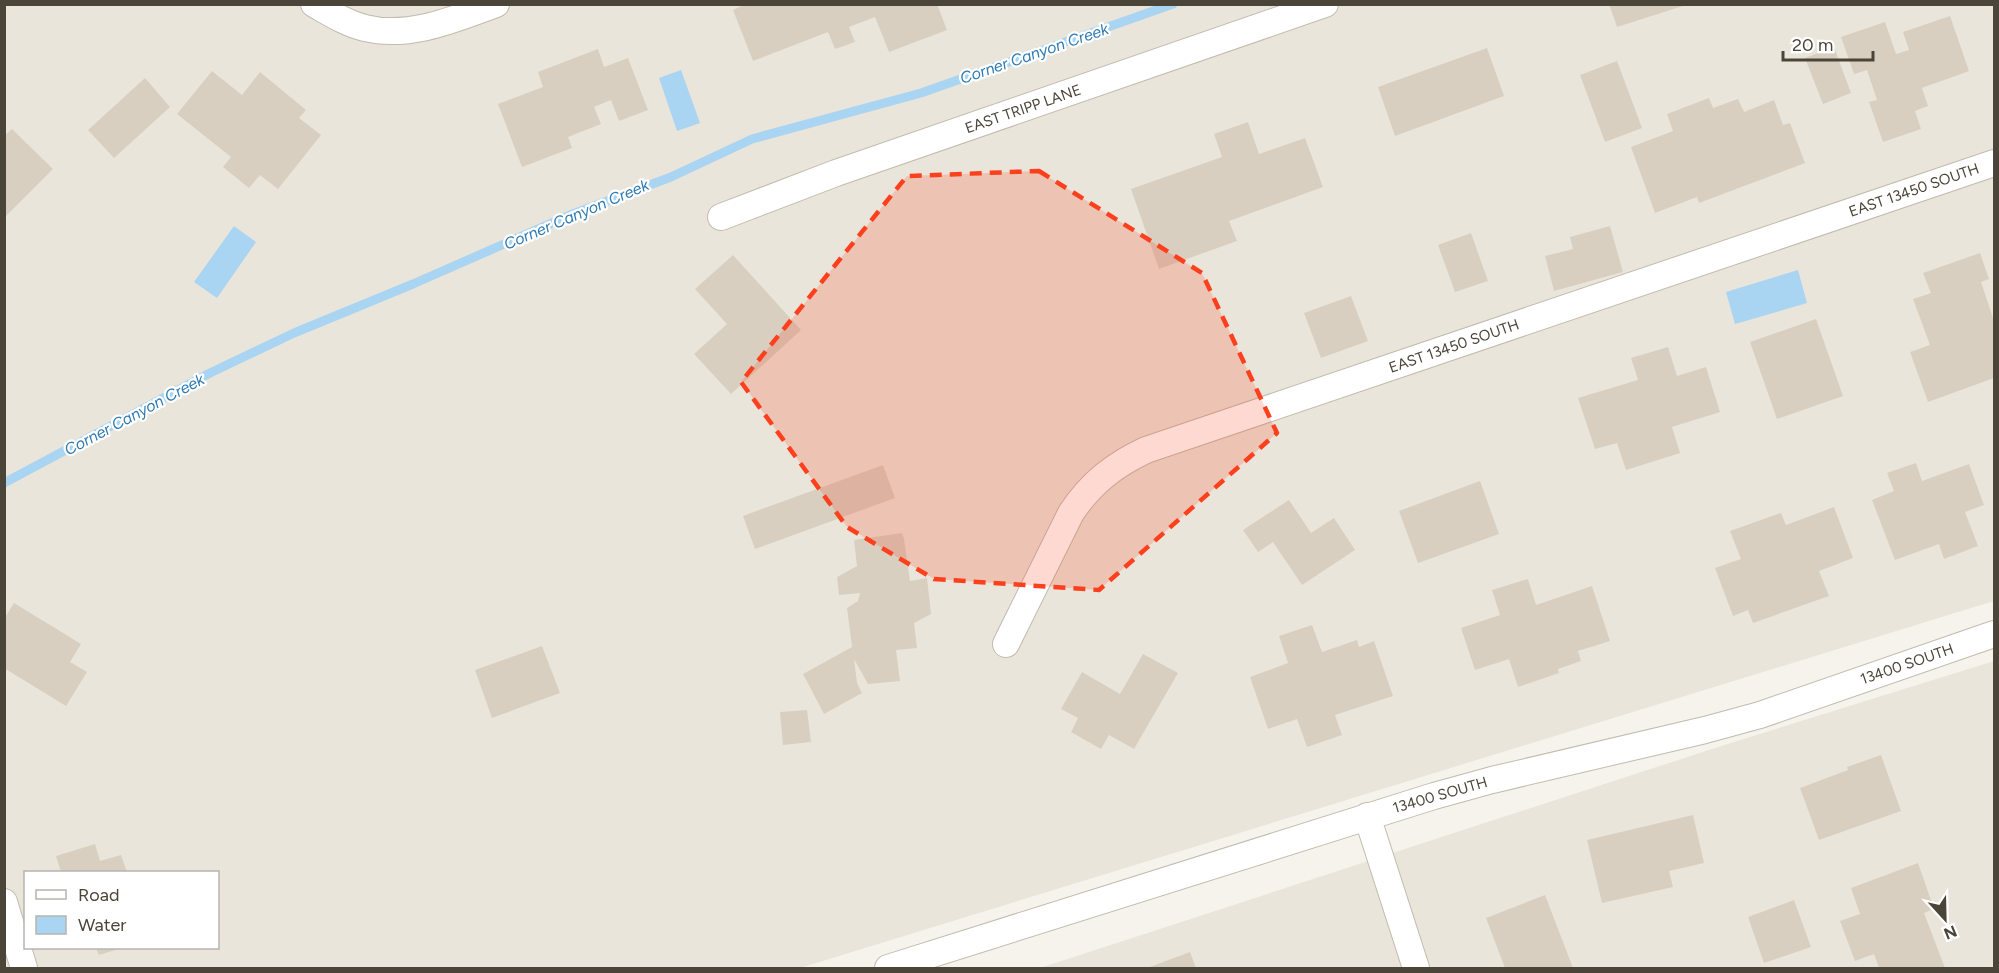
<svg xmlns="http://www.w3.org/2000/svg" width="1999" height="973" viewBox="0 0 1999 973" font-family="Figtree,sans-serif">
<rect width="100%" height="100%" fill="#f6f3ec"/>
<path fill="#eae5da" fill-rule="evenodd" d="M5 5H1994V601L800 968H5ZM26 872H218V948H26Z
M1994 661V968H1040L1718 747Z"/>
<path fill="#a9d4f2" d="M681 70 700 123 677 131 659 78Z
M234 226 256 242 217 298 194 282Z
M1798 270 1807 303 1735 324 1726 292Z"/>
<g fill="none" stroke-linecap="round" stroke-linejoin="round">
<path stroke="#a9d4f2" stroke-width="9" d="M4 483 210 373 294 333 413 284 570 215 671 177 752 139 921 93 1173 4"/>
</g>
<path fill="#d8cfc1" d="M746 4H937L947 30 889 52 875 17 849 27 855 42 835 49 828 32 753 61 733 10Z
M1609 4H1686V5L1617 27Z
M1950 16 1969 71 1922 88 1928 106 1915 111 1921 129 1883 142 1869 102 1877 100 1867 70 1854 74 1841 37 1885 22 1896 54 1909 50 1903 32Z
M1834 47 1851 93 1823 104 1805 58Z
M1487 48 1504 96 1395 136 1378 87Z
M598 49 604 67 628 58 648 110 619 121 611 100 594 107 601 124 568 137 572 148 522 167 498 104 543 87 538 72Z
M1617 61 1642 128 1605 142 1580 75Z
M212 71 242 95 260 72 306 110 299 118 321 135 278 189 260 175 249 188 223 167 231 157 177 114Z
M145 78 170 107 114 158 88 130Z
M1709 98 1713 108 1738 99 1744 112 1774 100 1783 125 1790 123 1805 163 1699 203 1697 197 1655 213 1631 147 1673 131 1667 114Z
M1248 122 1259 154 1305 138 1323 187 1229 221 1237 241 1159 269 1131 189 1222 157 1214 134Z
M12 129 53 169 4 218V136Z
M1610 226 1623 272 1554 291 1545 256 1573 249 1570 237Z
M1471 233 1488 281 1455 292 1438 245Z
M1980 253 1989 279 1981 282 1994 321V378L1928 402 1910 352 1930 345 1913 299 1931 293 1923 273Z
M733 255 801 330 731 394 694 354 727 324 695 289Z
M1351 296 1368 341 1321 358 1304 313Z
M1816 319 1843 396 1777 419 1750 342Z
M1668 347 1677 376 1706 367 1720 412 1672 427 1680 453 1626 470 1617 443 1595 449 1578 398 1638 380 1631 358Z
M1916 463 1922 481 1969 464 1984 505 1965 512 1978 546 1944 559 1939 544 1895 560 1872 500 1894 491 1887 473Z
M883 465 895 498 755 549 743 516Z
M1480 481 1499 534 1418 563 1399 511Z
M1289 500 1311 533 1334 518 1355 550 1302 585 1273 542 1258 552 1243 530Z
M1834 507 1853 558 1819 571 1829 596 1753 623 1748 610 1733 616 1715 568 1741 559 1730 531 1781 513 1786 525Z
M902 533 904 539 910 581 927 578 931 614 914 623 917 648 896 650 900 681 868 684 854 659 857 683 862 693 824 714 803 674 852 647 847 608 858 601 860 593 839 595 837 577 857 566 854 540Z
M1528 579 1536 605 1592 586 1610 641 1578 651 1581 661 1558 669 1559 673 1518 687 1509 659 1475 670 1461 628 1500 615 1492 590Z
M14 603 81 644 70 662 87 672 66 706 4 668V619Z
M1312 625 1322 652 1357 640 1359 647 1374 641 1393 696 1335 715 1342 735 1307 747 1297 719 1268 729 1250 677 1288 663 1279 636Z
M542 646 560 693 492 718 475 670Z
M1143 654 1178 673 1134 749 1109 735 1101 749 1071 732 1078 718 1061 709 1082 672 1120 694Z
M807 710 811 742 783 745 780 712Z
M1881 755 1901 811 1819 840 1800 788 1848 770 1847 767Z
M1693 815 1704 863 1669 871 1673 887 1602 903 1587 840Z
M95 844 100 861 121 855 127 872H61L56 856Z
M1918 863 1934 909 1924 913 1945 968H1879L1874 954 1855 961 1840 921 1860 914 1851 888Z
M1545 895 1573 968H1505L1486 918Z
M1794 900 1811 947 1764 963 1748 917Z
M96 948H122L99 955Z
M1190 952 1196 968H1147Z"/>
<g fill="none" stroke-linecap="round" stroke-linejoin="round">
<defs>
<path id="minor" d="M314 4C330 13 347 24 365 28 409 39 455 19 496 4
M721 217 836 173 1325 4
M1006 644 1071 513C1091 483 1114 465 1146 450L1994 163
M1367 816 1416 968
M4 902 24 968
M888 968 1434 796 1492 780 1705 730 1760 715 1994 634"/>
</defs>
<use href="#minor" stroke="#c2bbae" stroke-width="28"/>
<use href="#minor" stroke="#fff" stroke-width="26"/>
</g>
<path fill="#fc3f1d" fill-opacity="0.2" stroke="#fc3f1d" stroke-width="4.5" stroke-dasharray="12 8" stroke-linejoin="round" d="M1039 171 1202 273 1277 433 1099 590 934 579 847 527 741 382 907 176Z"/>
<g text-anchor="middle" stroke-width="4.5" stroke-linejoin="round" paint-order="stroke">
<g font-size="15" fill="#4b4439" stroke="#fff">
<text transform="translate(1023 109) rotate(-19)" y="5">EAST TRIPP LANE</text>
<text transform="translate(1914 190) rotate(-19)" y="5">EAST 13450 SOUTH</text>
<text transform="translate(1454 346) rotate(-19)" y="5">EAST 13450 SOUTH</text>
<text transform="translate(1907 664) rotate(-19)" y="5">13400 SOUTH</text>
<text transform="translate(1440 795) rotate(-16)" y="5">13400 SOUTH</text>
</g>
<g font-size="16" font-style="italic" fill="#2e7ab2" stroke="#fff">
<text transform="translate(1034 53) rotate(-19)" y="6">Corner Canyon Creek</text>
<text transform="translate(576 214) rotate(-23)" y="6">Corner Canyon Creek</text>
<text transform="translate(134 414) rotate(-28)" y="6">Corner Canyon Creek</text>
</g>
</g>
<rect width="1999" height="973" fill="none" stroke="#4b4439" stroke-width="12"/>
<rect x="24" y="871" width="195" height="78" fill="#ffffff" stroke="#b7b4b0" stroke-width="1.5"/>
<rect x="36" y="890" width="30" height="9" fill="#ffffff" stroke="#b7b4b0" stroke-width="1.5"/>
<text x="78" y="901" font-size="18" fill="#4b4439">Road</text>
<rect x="36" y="916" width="30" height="18" fill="#a9d4f2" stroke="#b7b4b0" stroke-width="1.5"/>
<text x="78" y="931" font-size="18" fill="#4b4439">Water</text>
<g transform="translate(1945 919) rotate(158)" stroke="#ffffff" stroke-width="4.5" paint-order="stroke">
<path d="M0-4.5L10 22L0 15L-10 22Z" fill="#4b4439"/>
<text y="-9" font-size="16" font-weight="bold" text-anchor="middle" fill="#4b4439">N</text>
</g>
<path d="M1783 51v9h90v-9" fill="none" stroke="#4b4439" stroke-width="3"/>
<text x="1792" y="51" font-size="18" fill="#4b4439" stroke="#ffffff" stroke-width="4.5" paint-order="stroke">20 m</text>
</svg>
